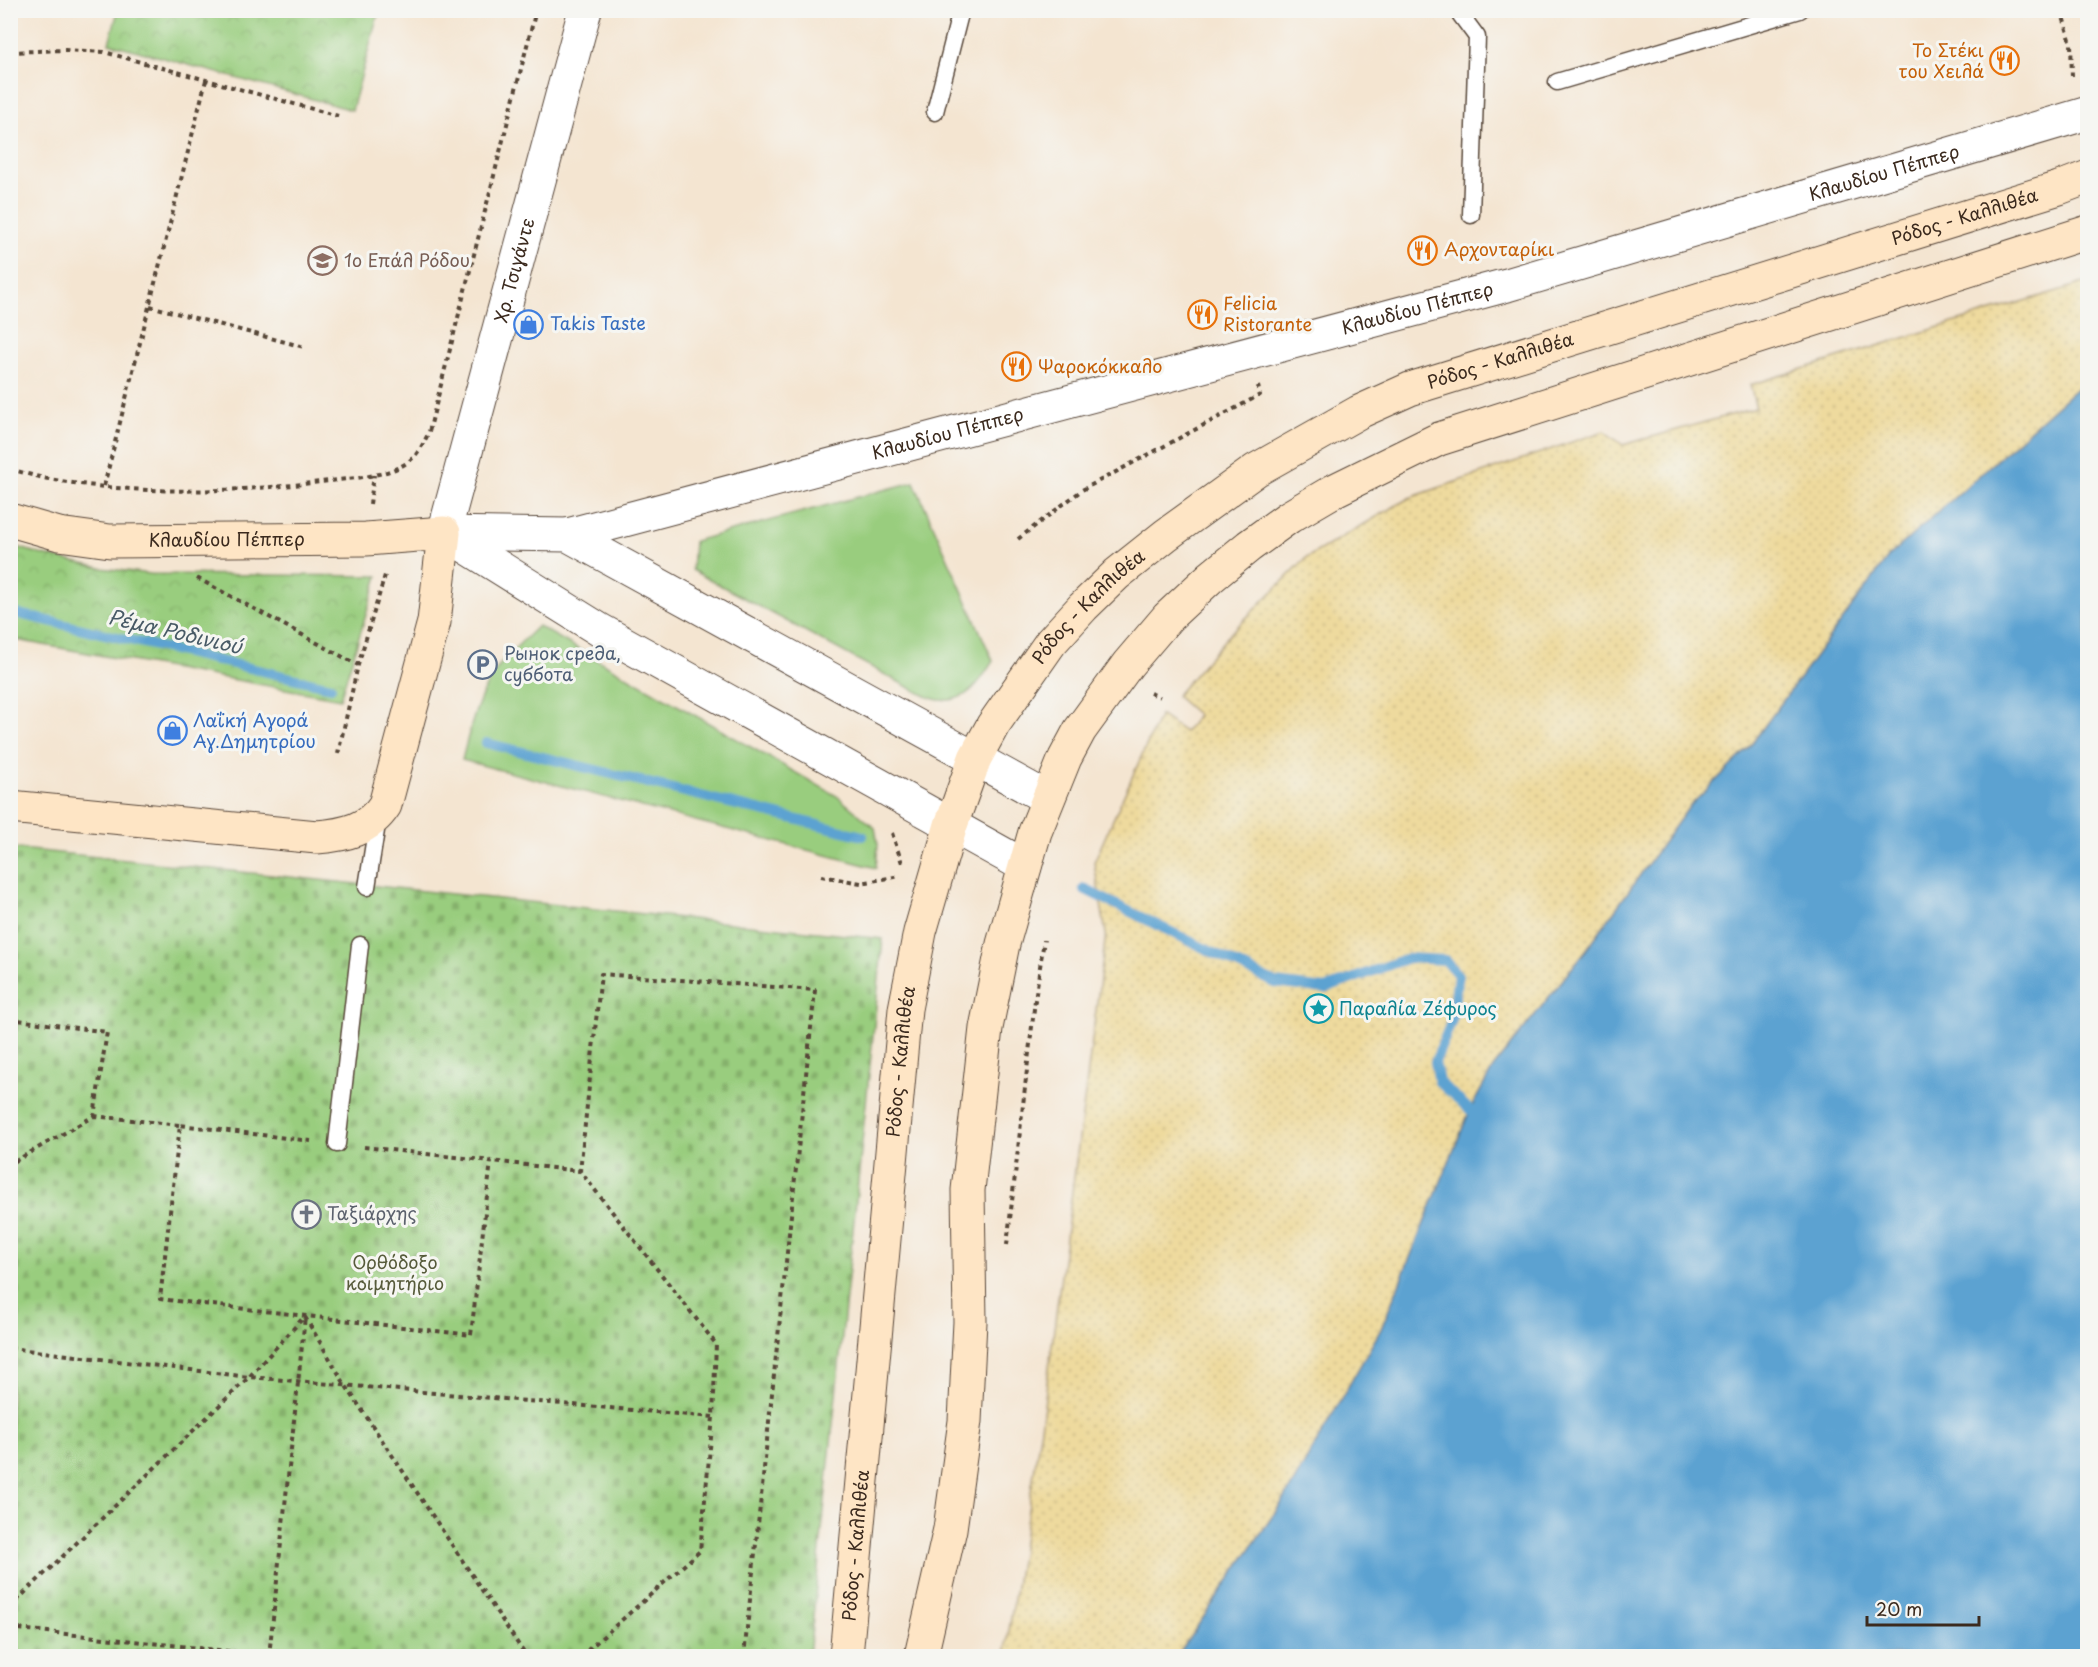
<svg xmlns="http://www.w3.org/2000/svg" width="2098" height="1667" viewBox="0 0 2098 1667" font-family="'Playpen Sans',sans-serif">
<defs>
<pattern id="sand-dots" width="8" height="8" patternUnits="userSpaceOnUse" patternTransform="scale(1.5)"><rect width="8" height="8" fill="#eeda9e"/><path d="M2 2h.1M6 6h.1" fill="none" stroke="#cdbb88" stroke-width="1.8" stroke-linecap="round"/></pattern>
<pattern id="cemetery-stones" width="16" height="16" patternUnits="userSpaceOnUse" patternTransform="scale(1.5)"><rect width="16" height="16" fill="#99cd7e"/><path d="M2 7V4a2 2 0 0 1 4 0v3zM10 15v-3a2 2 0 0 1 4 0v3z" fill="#85b06c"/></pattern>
<pattern id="park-crowns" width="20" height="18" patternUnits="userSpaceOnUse" patternTransform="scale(1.5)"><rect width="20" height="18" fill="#99cd7e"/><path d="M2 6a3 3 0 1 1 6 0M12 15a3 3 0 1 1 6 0" fill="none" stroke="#85b06c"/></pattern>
</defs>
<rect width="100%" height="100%" fill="#f6f6f2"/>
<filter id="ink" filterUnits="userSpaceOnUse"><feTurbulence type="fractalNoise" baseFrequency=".0167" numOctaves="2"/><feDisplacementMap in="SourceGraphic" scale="12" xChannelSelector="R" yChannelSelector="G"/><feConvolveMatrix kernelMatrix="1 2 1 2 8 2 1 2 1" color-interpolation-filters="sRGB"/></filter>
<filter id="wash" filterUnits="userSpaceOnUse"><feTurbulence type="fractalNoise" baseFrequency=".008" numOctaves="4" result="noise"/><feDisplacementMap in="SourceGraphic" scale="24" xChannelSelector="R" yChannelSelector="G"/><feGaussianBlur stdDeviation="1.35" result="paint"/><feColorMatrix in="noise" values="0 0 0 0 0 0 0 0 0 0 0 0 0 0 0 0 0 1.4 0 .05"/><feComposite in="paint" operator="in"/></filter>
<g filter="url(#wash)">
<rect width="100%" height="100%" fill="#f4e5d1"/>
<path fill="#99cd7e" stroke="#6a7c4e" stroke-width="1.5" d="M914 482 993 661C980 682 968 703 939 700 929 699 917 691 908 687L692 570 694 541Z
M538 626 837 796 875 828 878 844 876 868 462 760C470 728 478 694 498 667 510 652 525 639 538 626Z"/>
<path fill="url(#sand-dots)" stroke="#94825e" stroke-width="1.5" d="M2087 282V379L1889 556 1747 750 1689 807 1587 949 1493 1068 1470 1110 1381 1329 1285 1498 1177 1656H1005L1041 1428 1106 934 1094 862 1160 715 1185 732 1198 715 1176 696 1227 637 1306 558 1409 498 1604 431 1623 445 1756 408 1750 385Z"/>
<path fill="url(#cemetery-stones)" stroke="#6a7c4e" stroke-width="1.5" d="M11 848 883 939 809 1656H11Z"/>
<path fill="url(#park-crowns)" stroke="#6a7c4e" stroke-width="1.5" d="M118 11V10L379 11 352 110 109 43Z
M11 545 43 555 101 568 151 574 378 576 340 699 11 639Z"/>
<path fill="#5ba2d1" stroke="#4b6678" stroke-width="1.5" d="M2087 379V1656H1177L1285 1498 1381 1329 1470 1110 1493 1068 1587 949 1689 807 1747 750 1889 556Z"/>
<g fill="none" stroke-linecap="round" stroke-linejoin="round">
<path stroke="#5ba2d1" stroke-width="10" d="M10 612 331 687
M486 743 863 836
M1084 889 1275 983 1325 989 1408 958 1445 960 1458 975 1452 1020 1435 1062 1439 1082 1470 1110"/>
</g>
</g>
<g filter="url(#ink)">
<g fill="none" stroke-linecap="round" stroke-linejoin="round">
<defs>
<path id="service" d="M1457 10 1477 37 1471 215
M1557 82 1800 10
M935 112 961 10
M367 887 378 818
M337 1144 360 945"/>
<g id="tertiary">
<path d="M444 533 568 535 1047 798"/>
<path id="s1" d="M444 533 585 10"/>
<path d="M446 534 600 630 1025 866"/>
<path id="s2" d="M568 535 1507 285 2088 113"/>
</g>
<g id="secondary">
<path id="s3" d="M10 520 59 534 110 541 366 539 444 533 434 622 385 805C369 830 344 835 317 837L10 807"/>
<path id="s4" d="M846 1656 905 1009 920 932 951 825 975 758 993 725 1051 642 1083 607 1117 574 1166 535 1256 470 1359 412 1410 389 2059 188 2088 177"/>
<path d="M921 1656 950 1529 965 1421 970 1322 968 1190 986 1028 1003 944 1035 832 1065 758 1080 730 1128 664 1168 617 1211 577 1249 546 1289 517 1335 490 1439 439 2088 232"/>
</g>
</defs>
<use href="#service" stroke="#574639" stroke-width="19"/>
<use href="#tertiary" stroke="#574639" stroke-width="35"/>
<use href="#secondary" stroke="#574639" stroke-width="35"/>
<path stroke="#574639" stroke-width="4" stroke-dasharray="4.5 4.5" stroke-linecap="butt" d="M2061 10 2071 43 2072 77
M10 52 65 50 104 52 338 116
M150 306 304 347
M10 469C25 473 40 478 55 480 144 496 240 492 329 481 354 478 383 477 405 464 418 456 423 444 429 432L536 10
M104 486 206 80
M370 504 374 475
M1018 539 1082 490 1260 395 1258 386
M197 578 358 665
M1150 693 1160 697
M338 754 358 665 386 572
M892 833 902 863
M821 876 861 883 900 876
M10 1019 107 1032 94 1116 10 1164
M94 1116 180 1125
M311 1141 180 1125 160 1299 471 1335 491 1161 580 1171
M364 1147 491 1161
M1007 1245 1035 1000 1044 940
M305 1317 346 1386 526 1656
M10 1348 249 1377 713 1417
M10 1607 249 1377 304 1317
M10 1628 274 1656
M10 1654 12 1656
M269 1656 305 1317
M581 1656 700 1551 713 1417 716 1344 580 1171 601 974 815 990 744 1656"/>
<use href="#service" stroke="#fff" stroke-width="16"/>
<use href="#tertiary" stroke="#fff" stroke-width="33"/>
<use href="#secondary" stroke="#fee5c5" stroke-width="33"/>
</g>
</g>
<defs>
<symbol id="restaurant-ring" viewBox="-11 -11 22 22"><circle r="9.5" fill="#f6f6f2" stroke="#e8710a" stroke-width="1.5"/><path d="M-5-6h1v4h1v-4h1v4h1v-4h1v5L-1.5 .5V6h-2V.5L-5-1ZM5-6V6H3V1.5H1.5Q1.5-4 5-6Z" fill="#e8710a"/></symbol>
<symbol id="school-ring" viewBox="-11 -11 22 22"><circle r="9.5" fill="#f6f6f2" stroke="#8d6e63" stroke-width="1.5"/><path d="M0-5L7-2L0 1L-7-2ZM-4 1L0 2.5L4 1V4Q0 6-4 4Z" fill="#8d6e63"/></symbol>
<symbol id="shop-ring" viewBox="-11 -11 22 22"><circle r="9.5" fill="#f6f6f2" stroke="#3f7fe0" stroke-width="1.5"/><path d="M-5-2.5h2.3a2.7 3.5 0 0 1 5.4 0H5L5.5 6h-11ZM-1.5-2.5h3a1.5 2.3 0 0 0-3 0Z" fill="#3f7fe0"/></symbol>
<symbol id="parking-ring" viewBox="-11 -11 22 22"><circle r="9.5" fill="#f6f6f2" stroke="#5c6f8a" stroke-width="1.5"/><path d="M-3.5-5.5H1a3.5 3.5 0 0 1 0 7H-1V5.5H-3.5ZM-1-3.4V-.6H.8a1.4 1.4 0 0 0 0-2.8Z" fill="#5c6f8a"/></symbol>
<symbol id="sight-ring" viewBox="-11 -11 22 22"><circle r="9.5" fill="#f6f6f2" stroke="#0f9aa8" stroke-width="1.5"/><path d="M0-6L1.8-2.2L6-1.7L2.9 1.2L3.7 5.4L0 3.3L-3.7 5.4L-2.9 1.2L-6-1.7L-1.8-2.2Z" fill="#0f9aa8"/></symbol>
<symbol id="church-ring" viewBox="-11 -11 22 22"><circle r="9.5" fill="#f6f6f2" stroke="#6b7280" stroke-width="1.5"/><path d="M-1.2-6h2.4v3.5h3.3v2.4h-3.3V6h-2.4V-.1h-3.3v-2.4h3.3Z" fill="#6b7280"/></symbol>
</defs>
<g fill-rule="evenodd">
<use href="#restaurant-ring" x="1988" y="44" width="33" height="33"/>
<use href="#restaurant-ring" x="1406" y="234" width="33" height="33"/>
<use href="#school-ring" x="306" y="244" width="33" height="33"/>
<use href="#restaurant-ring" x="1186" y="298" width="33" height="33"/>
<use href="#shop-ring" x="512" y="308" width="33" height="33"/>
<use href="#restaurant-ring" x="1000" y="350" width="33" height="33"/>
<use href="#parking-ring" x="466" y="648" width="33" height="33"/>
<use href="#shop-ring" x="156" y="714" width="33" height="33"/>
<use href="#sight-ring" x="1302" y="992" width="33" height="33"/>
<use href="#church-ring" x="290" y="1198" width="33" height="33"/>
</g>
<g text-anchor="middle" stroke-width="6" stroke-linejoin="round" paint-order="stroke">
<g font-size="18" fill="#c56008" stroke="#f6f6f2" text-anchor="start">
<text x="1984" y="57" text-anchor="end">Το Στέκι<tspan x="1984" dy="21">του Χειλά</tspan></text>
<text x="1444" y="256">Αρχονταρίκι</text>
<text x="1223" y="310">Felicia<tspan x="1223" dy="21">Ristorante</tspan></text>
<text x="1038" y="373">Ψαροκόκκαλο</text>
</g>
<g font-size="18" fill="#3b2a1e" stroke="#f6f6f2">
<text dy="6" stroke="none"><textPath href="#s2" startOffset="1365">Κλαυδίου Πέππερ</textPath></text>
<text dy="6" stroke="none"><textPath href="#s4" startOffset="2073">Ρόδος - Καλλιθέα</textPath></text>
<text dy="6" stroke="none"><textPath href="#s1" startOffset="272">Χρ. Τσιγάντε</textPath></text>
<text dy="6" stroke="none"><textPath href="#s2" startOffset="879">Κλαυδίου Πέππερ</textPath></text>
<text dy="6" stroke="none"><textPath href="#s4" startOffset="1587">Ρόδος - Καλλιθέα</textPath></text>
<text dy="6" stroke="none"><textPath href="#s2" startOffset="393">Κλαυδίου Πέππερ</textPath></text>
<text dy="6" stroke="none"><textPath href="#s3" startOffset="219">Κλαυδίου Πέππερ</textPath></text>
<text dy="6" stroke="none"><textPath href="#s4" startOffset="1101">Ρόδος - Καλλιθέα</textPath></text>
<text dy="6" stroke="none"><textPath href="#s4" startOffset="597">Ρόδος - Καλλιθέα</textPath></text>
<text dy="6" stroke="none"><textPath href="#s4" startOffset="111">Ρόδος - Καλλιθέα</textPath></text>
</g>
<g font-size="18" fill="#785e54" stroke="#f6f6f2" text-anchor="start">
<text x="344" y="267">1ο Επάλ Ρόδου</text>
</g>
<g font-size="18" fill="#366cbe" stroke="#f6f6f2" text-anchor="start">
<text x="550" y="330">Takis Taste</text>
<text x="193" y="727">Λαΐκή Αγορά<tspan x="193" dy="21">Αγ.Δημητρίου</tspan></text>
</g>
<g font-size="18" fill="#4e5e75" stroke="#f6f6f2" text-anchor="start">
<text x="504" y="660">Рынок среда,<tspan x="504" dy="21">суббота</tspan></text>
</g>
<g font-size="18" fill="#0d838f" stroke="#f6f6f2" text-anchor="start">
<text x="1339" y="1015">Παραλία Ζέφυρος</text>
</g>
<g font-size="18" fill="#5b616d" stroke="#f6f6f2" text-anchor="start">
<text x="327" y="1220">Ταξιάρχης</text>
</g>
<g font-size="18" fill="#575b3b" stroke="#f6f6f2">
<text x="395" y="1269">Ορθόδοξο<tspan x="395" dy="21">κοιμητήριο</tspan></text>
</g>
<g font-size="20" font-style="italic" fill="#485a66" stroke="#f6f6f2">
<text transform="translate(175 632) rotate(13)" y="7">Ρέμα Ροδινιού</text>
</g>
</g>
<rect width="2098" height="1667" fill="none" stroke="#f6f6f2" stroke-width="36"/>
<path d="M1867 1616v9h112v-9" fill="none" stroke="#3b2a1e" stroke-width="3"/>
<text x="1876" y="1616" font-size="18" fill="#3b2a1e" stroke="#f6f6f2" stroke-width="4.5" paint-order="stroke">20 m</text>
</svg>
